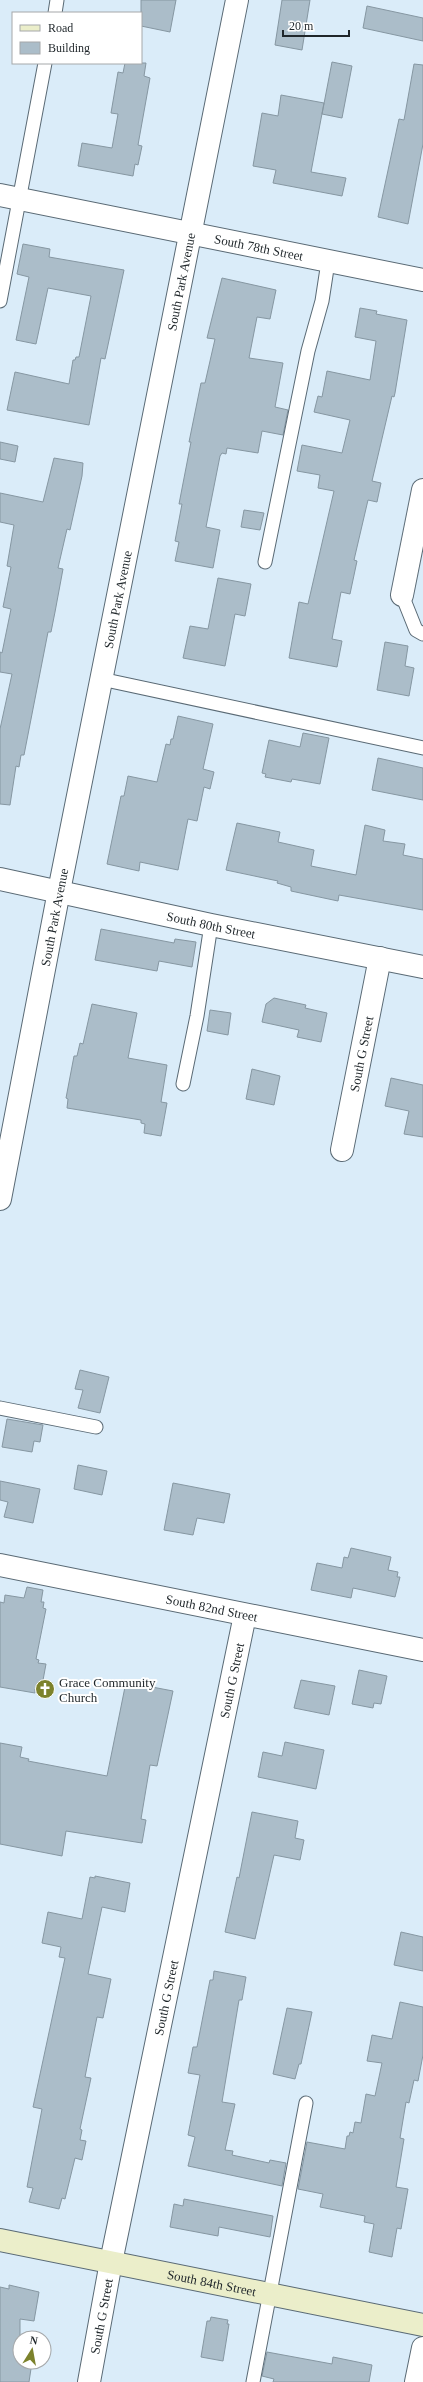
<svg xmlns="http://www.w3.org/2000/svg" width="423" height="2382" viewBox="0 0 423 2382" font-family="Georgia,serif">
<rect width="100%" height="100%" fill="#daecf9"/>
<path fill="#abbdc9" stroke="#8697a2" d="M141 0H176L170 32 141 26Z
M282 0H310L302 50 275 45Z
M367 6 423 18V41L363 28Z
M332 62 352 66 342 118 322 114Z
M125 63H146L144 76 150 78 138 145 142 146 138 165 135 164 133 176 78 166 82 143 112 148 118 114 111 113 118 72 123 73Z
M414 64 423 65V144L408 224 378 217 399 119 404 120Z
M281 95 324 103 311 172 346 178 342 196 273 183 276 170 253 166 262 113 278 116Z
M23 244 50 249 49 257 124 270 105 359 101 358 89 425 7 410 15 372 69 384 73 360H75L76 357H79L91 296 48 288 36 344 16 340 29 277 17 274Z
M222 278 276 290 270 319 257 317 249 358 283 363 275 407 288 410 283 435 262 431 258 453 227 448 226 454 222 453 220 456 206 527 220 530 213 568 175 561 179 542 175 541 182 504H179L191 442H189L201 383H205L215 339 207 338Z
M360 308 377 311 376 314 407 320 395 393 394 397 392 396 372 481 381 483 377 502 368 500 354 560 357 561 350 594 341 592 332 639 342 641 337 667 289 658 299 602 308 604 334 491 318 488 320 475 297 471 302 445 342 453 350 420 314 412 318 396 322 397 327 371 370 380 376 341 355 337Z
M0 442 18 446 15 462 0 459Z
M54 458 83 463 82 476 70 530 67 529 58 568 63 569 55 612 51 632H48L24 755H21L19 767 16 766 10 805 0 804V729L12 674 0 672V652L2 653 11 609 3 607 11 567 7 566 14 525 0 522V493L43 502Z
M244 510 264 513 260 530 241 527Z
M218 578 251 584 245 616 235 614 225 666 183 658 190 626 208 629Z
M385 642 408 646 405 666 414 668 409 696 377 690Z
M178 716 213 724 203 769 214 772 210 789 204 787 197 821 188 819 178 870 140 862 139 871 107 864 121 796H124L128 776 157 782 166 744 170 745 171 739H173Z
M303 733 329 738 320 784 292 779 291 782 265 777 266 774 262 773 269 740 300 747Z
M378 758 423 768V800L372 790Z
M237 823 280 832 278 842 314 850 311 866 356 875 365 825 385 830 383 841 405 844 403 855 423 859V910L339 895 338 901 291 891V887L277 883 278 881 226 870Z
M101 929 174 943 175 939 196 942 192 967 159 961 157 971 95 960Z
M274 998 306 1005 305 1008 327 1013 321 1042 297 1037 299 1030 262 1022 266 1004Z
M92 1004 137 1013 128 1058 167 1065 161 1102 167 1103 161 1136 144 1133 145 1124 141 1123V1120L67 1108 68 1099 66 1098 74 1056H77L80 1043 83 1044Z
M210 1010 231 1013 228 1035 207 1031Z
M252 1069 280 1076 274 1105 246 1099Z
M391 1078 423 1085V1137L404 1134 409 1111 385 1106Z
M80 1370 109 1377 100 1413 78 1408 83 1390 75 1389Z
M7 1419 43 1425 40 1442 34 1441 32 1452 2 1447Z
M78 1465 107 1471 102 1495 74 1489Z
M0 1481 40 1489 33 1523 4 1517 8 1502 0 1500Z
M173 1483 230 1494 224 1523 197 1518 193 1535 164 1530Z
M351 1548 391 1557 388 1570 398 1572 397 1577H400L395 1597 353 1588 351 1598 311 1590 317 1563 342 1568 344 1557 348 1558Z
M27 1587 43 1590 41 1602H44L43 1608 46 1609 36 1659 39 1660 38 1663 46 1664 41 1691 35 1689V1693L0 1687V1602L4 1603 5 1595 24 1598Z
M359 1670 387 1676 381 1704 374 1703 373 1708 352 1704Z
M301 1680 335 1686 329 1715 294 1708Z
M126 1682 173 1691 157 1766 150 1765 141 1819 146 1820 142 1843 66 1831 62 1856 0 1844V1743L22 1747 20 1757 29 1759 28 1761 107 1776Z
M285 1742 324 1750 316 1789 258 1777 263 1752 282 1756Z
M252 1812 298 1821 295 1838 304 1840 300 1860 274 1855 255 1939 225 1932 237 1877 239 1878Z
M95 1876 130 1883 125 1912 102 1907 88 1974 111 1979 103 2018 97 2017 85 2077 91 2078 80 2129 82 2130 80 2140 86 2141 82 2160 75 2158 65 2199 62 2198 59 2209 29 2202 33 2188 27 2187 42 2109 33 2107 65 1958 59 1957 61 1947 42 1943 48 1912 82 1919 90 1877 95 1878Z
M401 1932 423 1937V1971L394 1965Z
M214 1971 246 1977 242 2000H239L222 2102 235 2104 225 2150 233 2151 232 2155 269 2163 270 2160 286 2163 282 2186 188 2166 195 2137 188 2135 200 2075 188 2073 193 2047H197L210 1980H213Z
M400 2002 423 2007V2055L418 2081 414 2080 409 2103 406 2102 400 2138 404 2139 396 2187 408 2189 401 2229 397 2228 392 2257 369 2252 374 2224 364 2222 365 2216 320 2207 323 2194 298 2189 307 2142 345 2149 347 2136H349L350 2132 353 2133 355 2122 361 2123 366 2094 375 2096 382 2063 367 2061 372 2035 392 2039Z
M287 2008 312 2012 301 2064H299L295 2079 273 2074Z
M184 2199 273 2216 270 2237 219 2227 218 2236 170 2227 174 2204 183 2206Z
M9 2285 39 2292 34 2321 20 2319V2362H32L29 2382H0V2287L9 2289Z
M211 2317 228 2320 227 2324H229L223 2361 201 2357 207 2321H210Z
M267 2352 332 2364 333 2357 372 2365 369 2382H273L274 2379 262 2376Z"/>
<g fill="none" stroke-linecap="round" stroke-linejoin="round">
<defs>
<path id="service" d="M55 13 57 0
M0 301 45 63
M265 562 308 351 322 301 328 262
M402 595 416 630 423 634
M101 679 423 748
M183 1084 197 1016 211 925
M0 1408 96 1427
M253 2382 306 2103"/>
<g id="minor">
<path id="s1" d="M0 195 423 280"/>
<path d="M402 595 423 490"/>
<path id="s2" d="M0 879 211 925 423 967"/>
<path id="s3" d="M342 1150 380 958"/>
<path id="s4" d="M0 1199 59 891 237 0"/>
<path id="s5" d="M0 1565 423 1650"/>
<path id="s6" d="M89 2382 111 2262 245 1615"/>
<path d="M416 2382 423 2348"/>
</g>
<g id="secondary">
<path id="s7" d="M0 2240 423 2325"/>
</g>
</defs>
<use href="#service" stroke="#5a6a75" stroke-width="15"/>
<use href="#minor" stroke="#5a6a75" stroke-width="24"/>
<use href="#secondary" stroke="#5a6a75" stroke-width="24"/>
<use href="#service" stroke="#fff" stroke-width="13"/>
<use href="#minor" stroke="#fff" stroke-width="22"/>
<use href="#secondary" stroke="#ebeeca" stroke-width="22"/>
</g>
<defs>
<symbol id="church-disc" viewBox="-11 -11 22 22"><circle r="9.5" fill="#7c822c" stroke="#fff"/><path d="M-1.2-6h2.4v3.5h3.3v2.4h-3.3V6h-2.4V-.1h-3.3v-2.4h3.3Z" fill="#fff"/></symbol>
</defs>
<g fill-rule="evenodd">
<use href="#church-disc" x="34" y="1678" width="22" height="22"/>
</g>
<g text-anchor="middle" stroke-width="4" stroke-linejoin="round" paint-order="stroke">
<g font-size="13" fill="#1f262a" stroke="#fff">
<text dy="5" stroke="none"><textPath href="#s1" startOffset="264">South 78th Street</textPath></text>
<text dy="5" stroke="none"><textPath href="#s4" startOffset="935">South Park Avenue</textPath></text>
<text dy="5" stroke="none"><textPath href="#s4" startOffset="611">South Park Avenue</textPath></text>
<text dy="5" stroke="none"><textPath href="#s4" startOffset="287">South Park Avenue</textPath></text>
<text dy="5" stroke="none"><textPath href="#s2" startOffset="216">South 80th Street</textPath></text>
<text dy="5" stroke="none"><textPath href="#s3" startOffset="98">South G Street</textPath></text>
<text dy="5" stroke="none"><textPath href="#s5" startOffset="216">South 82nd Street</textPath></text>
<text dy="5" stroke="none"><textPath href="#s6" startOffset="716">South G Street</textPath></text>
<text dy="5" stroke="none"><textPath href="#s6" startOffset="392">South G Street</textPath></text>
<text dy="5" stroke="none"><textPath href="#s7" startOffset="216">South 84th Street</textPath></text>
<text dy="5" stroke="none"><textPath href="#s6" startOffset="67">South G Street</textPath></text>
</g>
<g font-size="13" fill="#1f262a" stroke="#fff" text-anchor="start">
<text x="59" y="1687">Grace Community<tspan x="59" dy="15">Church</tspan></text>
</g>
</g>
<rect x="12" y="12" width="130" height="52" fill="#ffffff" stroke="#a5a8aa"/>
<rect x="20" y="25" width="20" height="6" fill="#ebeeca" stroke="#a5a8aa"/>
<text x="48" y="32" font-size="12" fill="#1f262a">Road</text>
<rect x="20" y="42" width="20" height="12" fill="#abbdc9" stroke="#a5a8aa"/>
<text x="48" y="52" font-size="12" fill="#1f262a">Building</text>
<g transform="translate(32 2350) rotate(11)"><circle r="19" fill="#ffffff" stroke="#a5a8aa"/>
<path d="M0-3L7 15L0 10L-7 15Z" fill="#7c822c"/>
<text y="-6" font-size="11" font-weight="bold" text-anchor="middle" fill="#1f262a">N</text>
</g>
<path d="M283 30v6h66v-6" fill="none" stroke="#1f262a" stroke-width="2"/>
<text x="289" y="30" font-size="12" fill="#1f262a" stroke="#ffffff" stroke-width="3" paint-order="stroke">20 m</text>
</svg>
